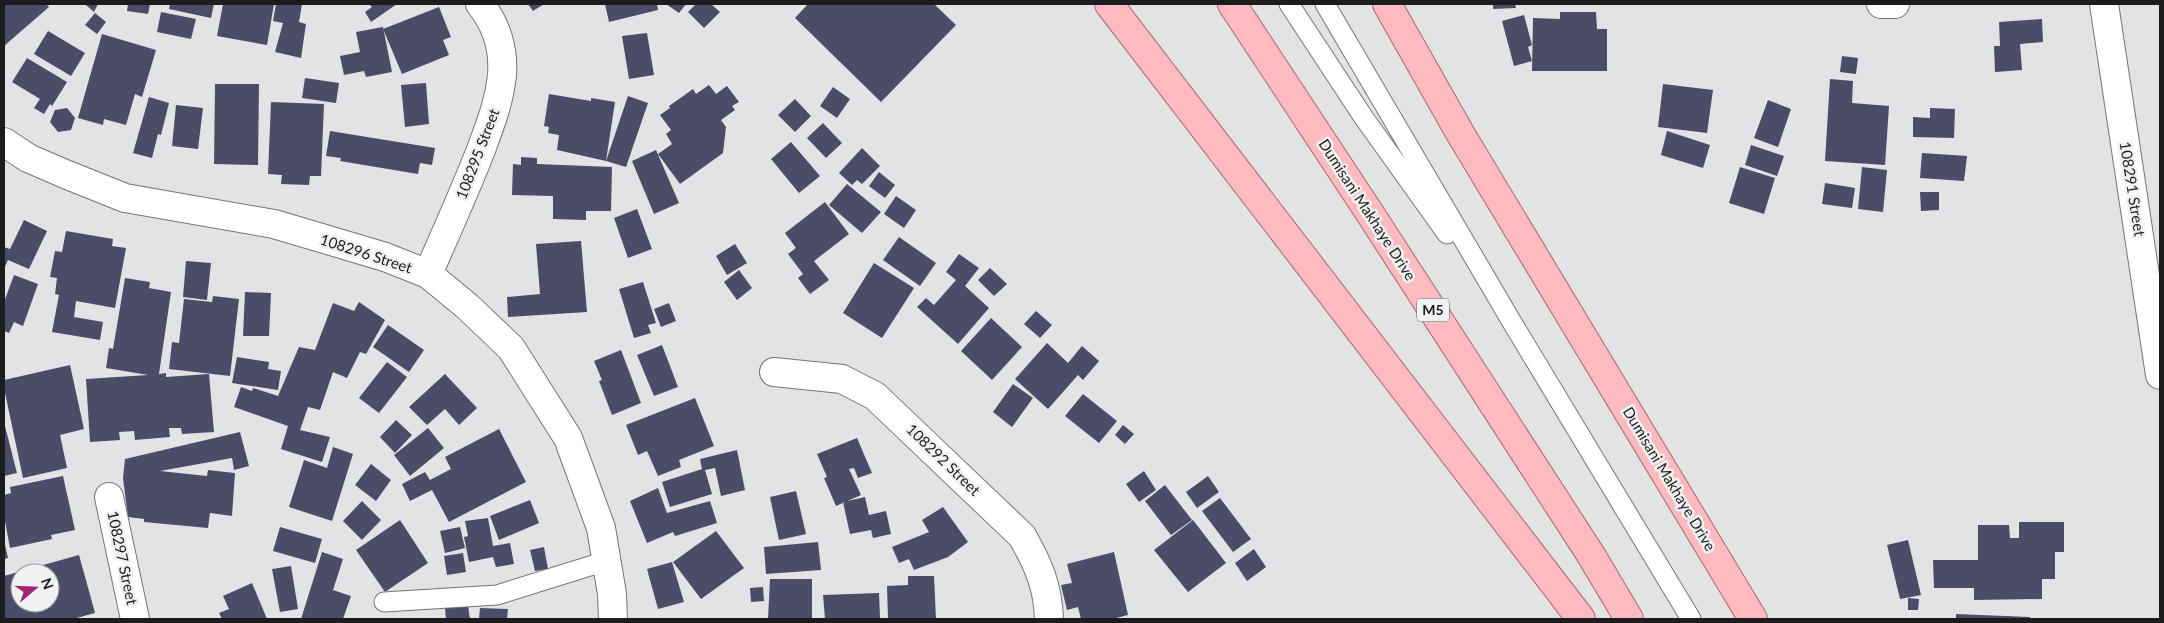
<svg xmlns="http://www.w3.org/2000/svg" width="2164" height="623" viewBox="0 0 2164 623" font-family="Lato,sans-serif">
<rect width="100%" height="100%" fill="#e2e3e5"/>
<path fill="#4c4c69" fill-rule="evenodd" d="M4 4H46L49 7 4 46Z
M87 4H98L94 12 86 5Z
M128 4H150L148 14 127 11Z
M170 4H214L211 18 169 9Z
M223 4H274L267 45 217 36Z
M276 4H302L299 22 306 24 301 58 275 52 283 23 273 21Z
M369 4H397L371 22 365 12 372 7Z
M528 4H544L533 11Z
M605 4H657L658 10 609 22Z
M666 4H686L679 13Z
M696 4H711L720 12 704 28 688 12Z
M808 4H934L956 25 881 102 795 18Z
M1493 4H1515L1516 8 1493 9Z
M439 7 451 37 443 40 449 55 402 74 383 29Z
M161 12 196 19 191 39 157 32Z
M1560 12H1596L1597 29H1607V71H1532L1533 18 1560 19Z
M95 13 106 22 97 34 85 25Z
M1524 15 1532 45 1528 47 1532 61 1514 66 1502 21Z
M2042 19 2043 42 2020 44 2022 70 1995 72 1994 46H2000L1999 22Z
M383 27 392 72 366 77 364 71 344 75 340 56 360 52 356 32Z
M48 31 85 53 71 76 34 54Z
M647 33 654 75 629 79 622 36Z
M102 34 156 50 142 97 135 94 126 125 104 119 103 125 78 118Z
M1842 56 1858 58 1856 74 1840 72Z
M27 58 67 82 52 106 50 104 44 114 34 108 40 99 12 82Z
M305 78 339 83 336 103 302 98Z
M1830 79 1853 81 1852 103 1889 106 1885 165 1825 161Z
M426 83 429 124 405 127 401 85Z
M215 84H259L258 165 214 164Z
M1663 84 1713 90 1707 133 1658 127Z
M709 85 716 94 727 86 739 102 732 106 735 110 721 120 726 127 723 153 680 184 658 154 672 144 666 134 671 130 660 115 670 108 669 106 693 89 696 94Z
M833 87 850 99 837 118 820 106Z
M549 94 591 101V98L615 102 606 161 557 150 559 135 548 133 549 127 544 126Z
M628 96 648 103 626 167 606 161Z
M149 97 169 103 161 135 158 134 152 158 133 153Z
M795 99 811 116 795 132 778 115Z
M1768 100 1791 109 1778 147 1754 138Z
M271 102 324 104 321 176H310L309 185 281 184 282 175 268 174Z
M176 105 203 108 198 149 172 146Z
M67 108 75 118 71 130 58 132 50 122 55 110Z
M1930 108 1955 109 1954 138 1913 137V117L1930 118Z
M823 123 842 143 826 158 807 138Z
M330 131 435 148 432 165 420 163 418 174 340 161 341 158 326 156Z
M1667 131 1710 145 1703 168 1661 155Z
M791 142 820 176 799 193 771 159Z
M1751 145 1784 156 1777 176 1745 165Z
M862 148 880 166 862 184 857 180 852 185 839 173Z
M656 150 679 203 654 214 632 161Z
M1922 153 1967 156 1964 181 1920 178Z
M521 157 537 158V164L612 167 611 211H586V220L553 219V196L512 195 513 164 521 165Z
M1740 167 1775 178 1764 214 1729 203Z
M1862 167 1887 170 1883 212 1858 209Z
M879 172 895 185 885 198 869 186Z
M1825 183 1855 188 1852 208 1822 204Z
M847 184 881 212 862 233 829 205Z
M1920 192H1939V210L1921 211Z
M896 196 916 210 904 228 884 214Z
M825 202 849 234 814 261 829 280 810 294 798 278 803 274 788 254 796 248 785 233Z
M637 209 652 249 628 258 614 218Z
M24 220 47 231 29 269 8 260 4 269V247L10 249Z
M66 231 113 239 112 246 126 248 115 308 76 301 74 317 103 322 100 340 52 332 59 295 55 294 57 278 50 277 55 251 62 252Z
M899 237 936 263 920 286 883 260Z
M581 241 587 312 508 317 507 297 540 294 536 244Z
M735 244 747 263 727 275 716 256Z
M959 254 979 268 965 286 989 308 958 344 917 307 926 298 934 305 956 280 946 272Z
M186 261 211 263 207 300 183 297Z
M874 263 914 288 882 338 843 313Z
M990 268 1007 284 994 296 978 280Z
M739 270 752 288 737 300 724 282Z
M14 275 38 284 23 326 14 322 9 333 4 331V302Z
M125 278 150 282 149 288 171 292 159 374 166 373V377L209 374 214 432 182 434 181 428H169L170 437 135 440 134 431 119 432 120 440 90 442 86 379 148 375 106 368 109 348 113 349Z
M643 282 656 323 648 325 651 333 634 338 619 289Z
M245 292 271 293 269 336H243Z
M213 296 239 299 230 376 169 369 172 342 179 343 184 299 212 302Z
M359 302 385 320 366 354 360 352 347 378 333 372 320 410 308 407 300 430 330 437 322 462 281 449 288 426 234 407 241 387 252 391 253 388 278 396 299 347 315 350 333 303 354 311Z
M669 303 676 321 661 327 654 309Z
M1036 311 1052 325 1040 338 1024 324Z
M991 318 1022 347 992 380 961 351Z
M388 325 424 350 409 372 373 347Z
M1047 343 1068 363 1082 346 1099 361 1083 380 1078 375 1048 409 1015 379Z
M662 345 678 387 654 396 637 355Z
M621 350 641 403 612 415 599 381 602 380 594 361Z
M237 357 269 362 268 369 281 371 278 390 232 383Z
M387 362 407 377 379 413 359 398Z
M70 365 84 429 60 435 67 468 23 478 4 388V380Z
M445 374 477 408 459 425 445 409 427 425 409 407Z
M1013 384 1033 398 1012 427 993 412Z
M1083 394 1117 421 1099 443 1065 416Z
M695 398 714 446 679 460 681 467 658 476 647 451 638 455 626 425Z
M396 420 412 435 395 453 380 437Z
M4 422 17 473 4 476Z
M1123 425 1134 434 1125 444 1115 435Z
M428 428 444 448 410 476 394 455Z
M499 429 526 482 449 522 432 490 410 501 402 484 425 472 430 480 451 469 445 457Z
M240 432 249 466 234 470 232 458 160 471 207 476 208 470 235 473 232 516 210 513 208 528 144 522V519L128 517 123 478 125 459Z
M857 438 872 473 858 478 854 468 849 469 861 495 836 506 824 478 827 477 817 454Z
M333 447 353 454 332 521 289 507 304 460 327 468Z
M737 450 745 490 721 496 715 468 705 470 712 494 670 507 662 482 702 469 700 459Z
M371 464 391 480 376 501 355 485Z
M1144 471 1156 490 1139 502 1126 484Z
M63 476 75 530 51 535 52 539 10 548 4 516V495L11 493 10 487Z
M1208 476 1219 492 1197 508 1186 492Z
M1165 485 1192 520 1171 535 1145 501Z
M658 488 667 513 710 501 717 523 675 536 673 532 647 543 630 501Z
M796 491 806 534 779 540 770 497Z
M865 497 869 515 886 511 891 534 873 538 871 530 850 534 843 502Z
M1220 498 1251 539 1233 552 1202 511Z
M530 500 539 523 499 540 490 516Z
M362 501 381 520 362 540 343 521Z
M943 507 968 542 948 557 914 570 909 559 899 563 892 547 929 532 922 520Z
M488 518 493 546 510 543 514 564 496 567 493 557 469 562 464 537 468 536 465 521Z
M400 520 428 563 385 592 356 550Z
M1193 520 1226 563 1188 592 1154 550Z
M2019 522H2064V552H2055V579H2042V599L1974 600V588H1934L1933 560H1978V525H2009L2010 538H2019Z
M280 527 322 539 315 563 273 551Z
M460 527 465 548 445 553 440 531Z
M716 531 744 568 701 599 673 562Z
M4 540 8 558 4 559Z
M1908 540 1921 595 1900 599 1887 545Z
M818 542 821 570 766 574 764 547Z
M544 547 548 569 535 571 530 550Z
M1254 549 1266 567 1247 581 1235 563Z
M322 552 343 559 333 590 351 596 343 619H301Z
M1114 552 1128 615 1112 619H1081L1078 607 1067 610 1061 585 1072 583 1067 564Z
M463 553 466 572 447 575 444 556Z
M79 555 95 613 73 619H4V576ZM20 573H50V603H20Z
M672 562 684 602 658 609 647 569Z
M291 566 298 609 280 612 272 569Z
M908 576H934L936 619H888L887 586 908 585Z
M770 579H812V619H768Z
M252 583 267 619H222L219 613 229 609 223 596Z
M763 587 764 601 751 602 750 588Z
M879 593 880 618 825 619 823 595Z
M1908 598 1919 599 1918 610H1908Z
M468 605 470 619H446L445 608Z
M480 608 508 609 507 619H479Z
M1956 614 2030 617V619H1956Z"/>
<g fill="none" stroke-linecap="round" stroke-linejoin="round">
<defs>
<path id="service" d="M1289 4 1364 118 1447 234
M1325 4 1513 324 1691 619
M384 602 497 595 606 561"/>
<path id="minor" d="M1881 4H1895
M2104 4 2160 375
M428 274C445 235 463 195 479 155 489 128 499 104 502 75 504 49 496 24 480 4
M774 372 842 379 875 396 1022 536C1038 564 1048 586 1049 619
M109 497 135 619"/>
<path id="tertiary" d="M4 142 28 158 65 174 125 198 274 224 385 257 428 274 468 307 511 348 568 438 601 528 612 594 613 619"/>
<path id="primary" d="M1109 4 1581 619
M1232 4 1371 215 1591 555 1629 619
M1387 4 1460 133 1753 619"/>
</defs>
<use href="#service" stroke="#747576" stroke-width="21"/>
<use href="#minor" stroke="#747576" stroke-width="30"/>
<use href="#tertiary" stroke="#747576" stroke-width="30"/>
<use href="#primary" stroke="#ad656b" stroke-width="30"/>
<use href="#service" stroke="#fff" stroke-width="19"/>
<use href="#minor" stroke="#fff" stroke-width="28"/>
<use href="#tertiary" stroke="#fff" stroke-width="28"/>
<use href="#primary" stroke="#fdbbbf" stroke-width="28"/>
</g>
<g text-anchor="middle" stroke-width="5" stroke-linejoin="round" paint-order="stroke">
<rect fill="#eff1f2" stroke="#5b5c5d" stroke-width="1" x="1417" y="298.5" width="32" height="23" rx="4"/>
<g font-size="14" font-weight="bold" fill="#1b1c1d">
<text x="1433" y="315">M5</text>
</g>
<g font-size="15" fill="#1b1c1d" stroke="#eff1f2">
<text transform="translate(478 154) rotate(-69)" y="5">108295 Street</text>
<text transform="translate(2132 189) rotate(81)" y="5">108291 Street</text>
<text transform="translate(1367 210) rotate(57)" y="5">Dumisani Makhaye Drive</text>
<text transform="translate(366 254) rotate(18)" y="5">108296 Street</text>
<text transform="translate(943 460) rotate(44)" y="5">108292 Street</text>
<text transform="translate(1669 479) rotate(59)" y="5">Dumisani Makhaye Drive</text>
<text transform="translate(122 558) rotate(78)" y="5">108297 Street</text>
</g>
</g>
<rect width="2164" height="623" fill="none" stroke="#1b1c1d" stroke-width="10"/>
<g transform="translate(35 588) rotate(71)"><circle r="24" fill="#eff1f2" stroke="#9a9c9d"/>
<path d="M0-4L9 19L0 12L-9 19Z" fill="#a52474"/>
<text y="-8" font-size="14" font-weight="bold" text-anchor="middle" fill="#1b1c1d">N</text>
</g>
</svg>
